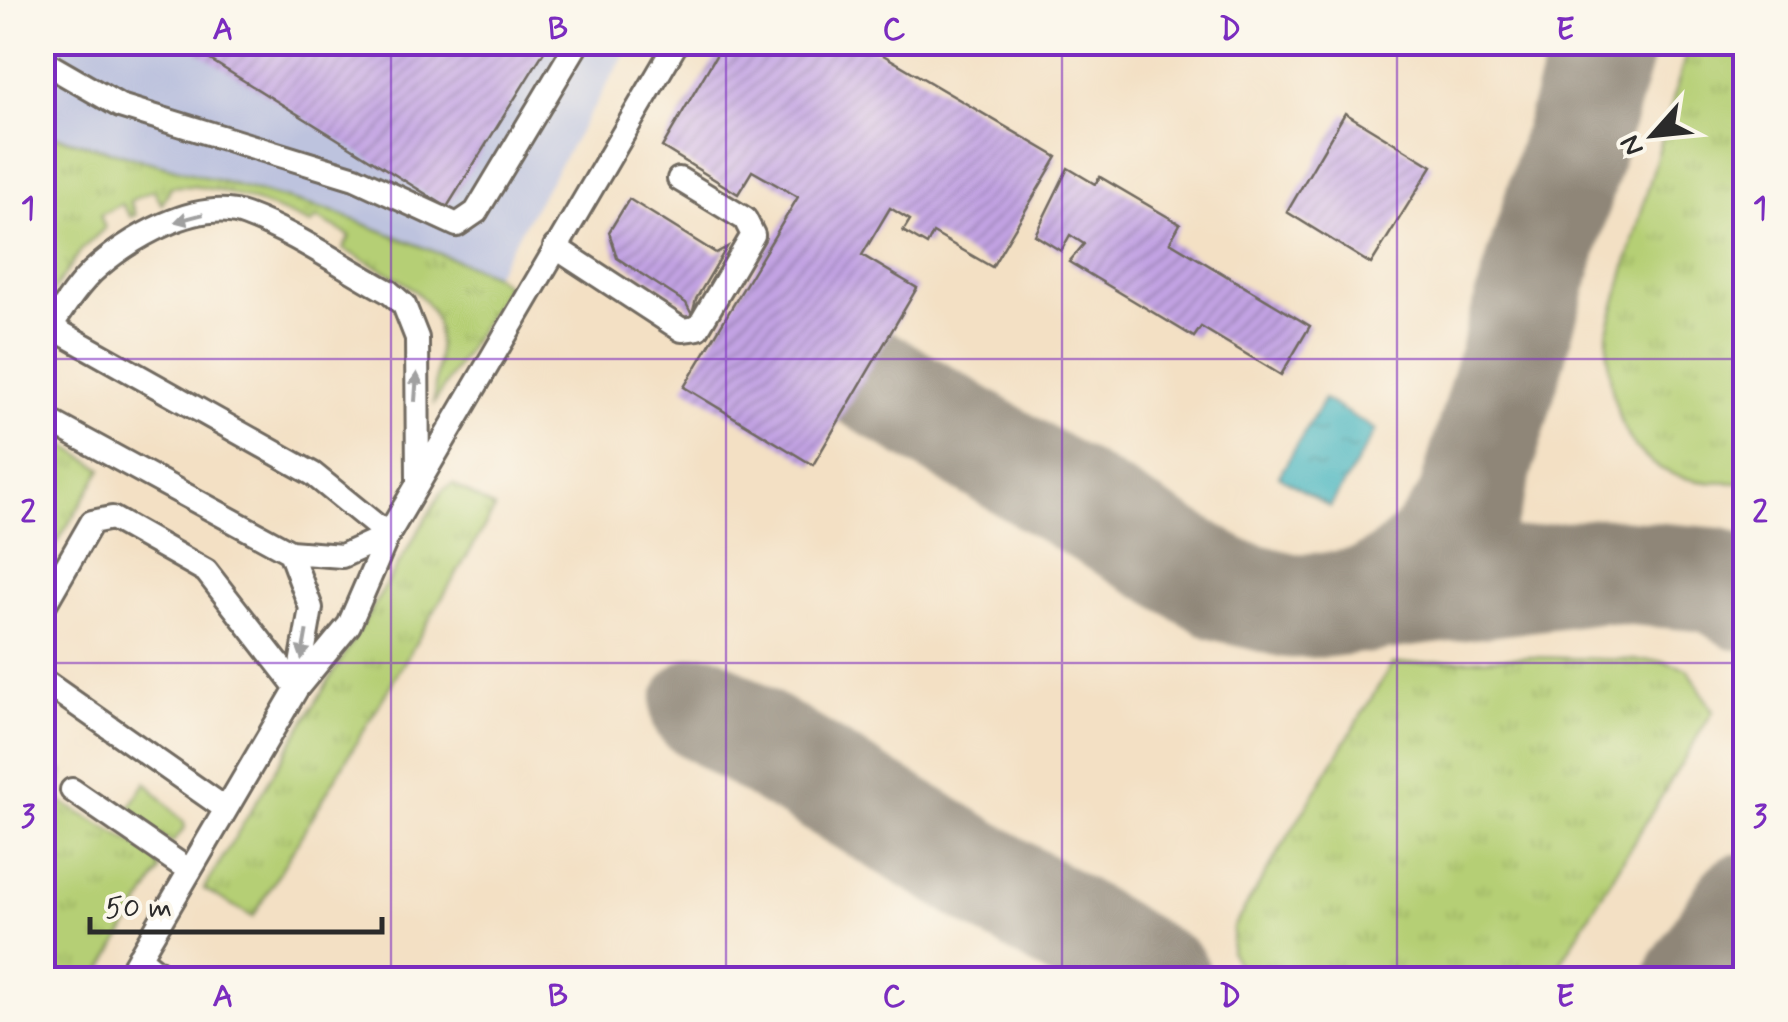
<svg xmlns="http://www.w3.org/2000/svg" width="1788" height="1022" viewBox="0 0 1788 1022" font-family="Mynerve,sans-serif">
<defs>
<pattern id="grass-tufts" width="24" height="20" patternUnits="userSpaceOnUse" patternTransform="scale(2.5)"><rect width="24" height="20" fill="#b5cf74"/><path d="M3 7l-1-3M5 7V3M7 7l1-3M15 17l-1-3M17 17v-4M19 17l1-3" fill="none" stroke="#9cb265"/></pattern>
<pattern id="water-ripples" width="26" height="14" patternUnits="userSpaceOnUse" patternTransform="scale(2.5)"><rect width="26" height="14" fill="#45b4be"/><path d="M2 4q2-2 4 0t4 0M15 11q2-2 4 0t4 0" fill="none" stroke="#3a939b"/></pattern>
<pattern id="building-hatch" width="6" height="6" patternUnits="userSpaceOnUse" patternTransform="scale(2.5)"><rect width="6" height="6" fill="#c2a3e3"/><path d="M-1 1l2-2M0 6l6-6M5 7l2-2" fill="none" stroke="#9e85b8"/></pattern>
</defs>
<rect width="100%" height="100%" fill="#fbf7ec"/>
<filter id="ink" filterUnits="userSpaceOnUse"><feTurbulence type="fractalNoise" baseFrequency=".01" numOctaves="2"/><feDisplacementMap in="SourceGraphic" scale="20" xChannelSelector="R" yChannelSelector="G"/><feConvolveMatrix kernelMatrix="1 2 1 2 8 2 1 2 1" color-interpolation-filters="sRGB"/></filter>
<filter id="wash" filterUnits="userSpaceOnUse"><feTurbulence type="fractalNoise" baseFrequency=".0048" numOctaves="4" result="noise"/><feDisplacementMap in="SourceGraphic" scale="40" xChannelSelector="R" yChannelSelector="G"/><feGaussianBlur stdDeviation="2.25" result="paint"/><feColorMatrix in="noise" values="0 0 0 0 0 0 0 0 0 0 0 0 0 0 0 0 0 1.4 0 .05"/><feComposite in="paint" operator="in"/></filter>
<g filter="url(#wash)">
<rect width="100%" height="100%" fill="#f3e0c4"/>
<path fill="#bdc3de" d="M42 43H632L494 275 331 211 43 133Z"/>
<path fill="url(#grass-tufts)" stroke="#707d50" stroke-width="2.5" d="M1689 43H1745V482C1636 491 1609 430 1607 334Z
M43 133 331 211 494 275 507 286 434 403C434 378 442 350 437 326 429 286 374 266 343 249L350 236 317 218 311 224C274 209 211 180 171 187L162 204 153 190 130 201 136 215 131 217 122 204 100 215 105 228 82 249 43 306Z
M52 437 102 469 43 566V454Z
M453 484 495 509 253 917 204 889 443 490Z
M1530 657 1662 661 1688 669 1713 711 1551 979 1244 977 1231 952 1233 928 1392 664Z
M42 758 63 772 57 791 61 802 155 856 160 871 97 979H43Z
M146 782 184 823 185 828 172 843 140 824 130 807Z"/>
<path fill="url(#water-ripples)" stroke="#387074" stroke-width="2.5" d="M1324 399 1376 430 1330 507 1279 476Z"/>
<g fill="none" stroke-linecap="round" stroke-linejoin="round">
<path stroke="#8f8678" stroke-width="105" d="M870 379 1225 589 1291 606 1326 605 1602 570 1715 580 1746 599
M1367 601C1412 577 1442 550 1468 506L1604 42
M703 708 1159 980
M1697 980 1746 905"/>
</g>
<g id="blocks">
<path fill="url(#building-hatch)" d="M201 42H550L447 207 196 51Z
M724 42H861L1057 157 992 267 933 233 927 245 903 231 910 220 890 208 862 255 917 288 813 465 684 387 798 197 752 171 738 194 662 147Z
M1345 113 1432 166 1371 264 1287 212Z
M1068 168 1095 184 1100 177 1180 224 1170 242 1310 326 1281 375 1201 327 1194 337 1069 262 1084 244 1070 235 1061 251 1035 235Z
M629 199 716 253 727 247 696 299 692 315 686 303 617 258 609 232Z"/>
</g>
</g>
<g filter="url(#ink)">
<use href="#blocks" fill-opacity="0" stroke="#716a61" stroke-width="2.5"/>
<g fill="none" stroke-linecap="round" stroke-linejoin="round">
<defs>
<path id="lane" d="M42 61 120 106 355 178 457 225 476 212 578 42
M555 247 682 330 698 328 753 235 745 219 679 179
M51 327 313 474 388 535 349 625 297 688 311 608 290 552
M42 341C57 317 72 292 92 272 126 240 198 197 246 215 295 233 343 267 389 292L404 305 417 338 418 481
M42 417 290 552 342 556 388 535 677 42
M42 609 92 522 112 518 206 571 297 688 126 980
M42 680 226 809
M72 790 190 871
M139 957 168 980"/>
</defs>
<use href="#lane" stroke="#716a61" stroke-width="28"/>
<use href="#lane" stroke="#fff" stroke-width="22"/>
</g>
<defs><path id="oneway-solid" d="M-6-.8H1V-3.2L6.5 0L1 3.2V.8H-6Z" transform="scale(2.5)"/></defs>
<g fill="#a0a0a0">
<use href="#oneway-solid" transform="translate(189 218) rotate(165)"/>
<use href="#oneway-solid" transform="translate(416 387) rotate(-86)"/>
<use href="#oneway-solid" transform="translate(304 645) rotate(100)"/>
</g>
</g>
<path fill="none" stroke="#7b2cbf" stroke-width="2.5" stroke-opacity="0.55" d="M391 42V980M726 42V980M1062 42V980M1397 42V980M42 359H1746M42 663H1746"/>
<rect width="1788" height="1022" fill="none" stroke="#fbf7ec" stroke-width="110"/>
<g transform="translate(1653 135) rotate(243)" stroke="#fbf7ec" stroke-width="8" paint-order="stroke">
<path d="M0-8L18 38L0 25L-18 38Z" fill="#2b2b2b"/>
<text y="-15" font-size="28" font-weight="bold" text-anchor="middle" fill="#2b2b2b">N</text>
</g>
<path d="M90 917v15h292v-15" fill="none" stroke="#2b2b2b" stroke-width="5"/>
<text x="105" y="917" font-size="30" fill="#2b2b2b" stroke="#fbf7ec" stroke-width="8" paint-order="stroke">50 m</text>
<rect x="55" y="55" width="1678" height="912" fill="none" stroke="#7b2cbf" stroke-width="4"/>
<g font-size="32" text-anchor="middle" font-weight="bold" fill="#7b2cbf">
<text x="223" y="39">A</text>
<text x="558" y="39">B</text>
<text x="894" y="39">C</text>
<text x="1230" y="39">D</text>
<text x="1565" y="39">E</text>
<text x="28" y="218">1</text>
<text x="1760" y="218">1</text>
<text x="28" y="522">2</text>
<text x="1760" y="522">2</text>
<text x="28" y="826">3</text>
<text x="1760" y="826">3</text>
<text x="223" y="1006">A</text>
<text x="558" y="1006">B</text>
<text x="894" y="1006">C</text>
<text x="1230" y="1006">D</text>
<text x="1565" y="1006">E</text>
</g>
</svg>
